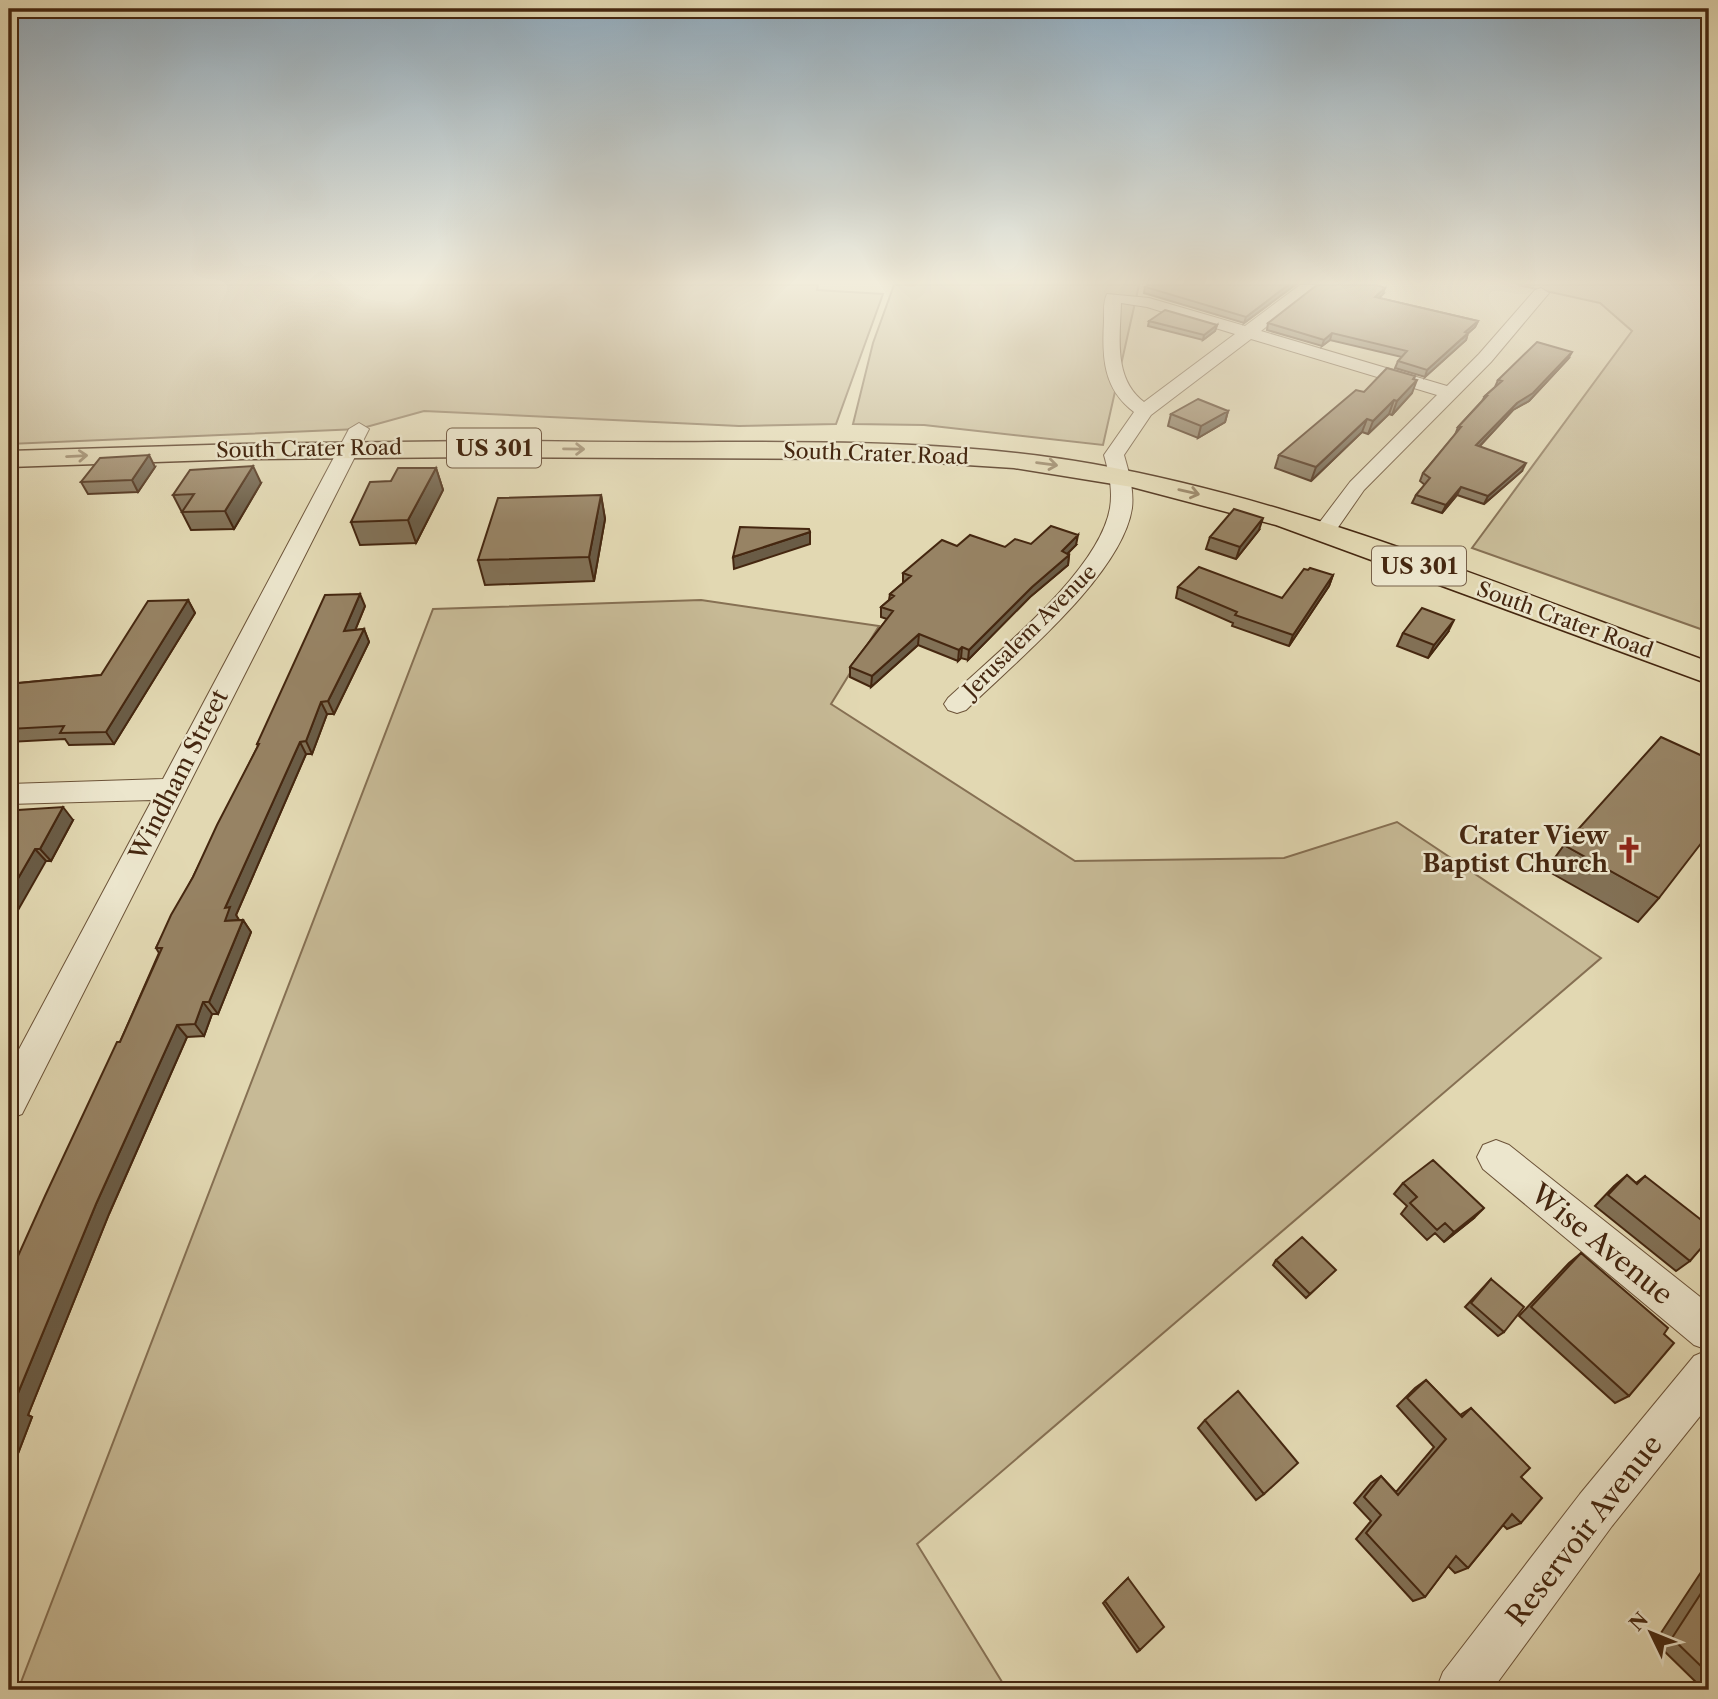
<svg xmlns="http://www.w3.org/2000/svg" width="1718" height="1699" viewBox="0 0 1718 1699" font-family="'Libre Caslon Text',serif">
<rect width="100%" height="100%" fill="#e2d8b2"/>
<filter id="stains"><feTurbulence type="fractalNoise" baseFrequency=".00286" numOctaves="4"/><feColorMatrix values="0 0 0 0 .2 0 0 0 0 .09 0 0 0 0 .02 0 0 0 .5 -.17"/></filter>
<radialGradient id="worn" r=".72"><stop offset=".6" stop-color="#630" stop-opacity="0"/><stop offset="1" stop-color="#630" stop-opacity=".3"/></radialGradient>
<path fill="#c7ba96" stroke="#867053" stroke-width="2" d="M9 285H818L817 290 883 294 836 424 739 426 424 411 359 429 9 444Z
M894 285H1139L1103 445 924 425 853 424 873 343Z
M1518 285H1709V632L1472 548 1632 331 1600 303Z
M701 600 879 626 831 704 1075 861 1284 858 1397 822 1601 958 917 1544 1007 1690H18L433 609Z"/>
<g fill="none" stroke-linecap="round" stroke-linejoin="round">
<defs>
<path id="minor" d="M1300 285H1319L1261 331 1447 386 1479 354 1535 290 1541 288 1549 293 1491 362 1364 490 1332 536H1316L1313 531 1350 482 1437 395 1251 339 1151 415 1124 455C1129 472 1134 490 1132 508 1122 575 1015 662 966 710L957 713 948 710 944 704 948 698C996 653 1099 572 1110 508 1113 490 1109 473 1104 455L1134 412C1103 389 1102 357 1104 321 1104 312 1103 302 1107 294L1149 298 1245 326ZM1121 303 1147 307 1235 334 1144 402C1113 379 1120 337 1121 303Z
M359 423 369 429 22 1114 9 1119V1068L152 800 9 804V784L163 779 349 429Z
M1496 1140 1509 1145 1709 1304V1405L1612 1526 1492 1690H1436L1443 1672 1580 1494 1694 1356 1708 1350 1694 1345 1483 1169 1477 1157 1483 1145Z"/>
<path id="major" d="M478 441C558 441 639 443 719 442 844 442 970 442 1093 464 1306 502 1507 588 1709 662V684L1276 525 1132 487 1014 468 872 459 478 457 243 459 9 467V451L243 444Z"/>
</defs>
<use href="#minor" stroke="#6c5338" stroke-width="2"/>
<use href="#major" stroke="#452710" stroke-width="3"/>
<use href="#minor" fill="#ece6cd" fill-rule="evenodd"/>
<use href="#major" fill="#e2d8b2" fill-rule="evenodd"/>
</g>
<path fill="#827156" stroke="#452710" stroke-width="2" d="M1295 285 1244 323 1144 293 1145 287Z
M1383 294 1379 298 1478 321 1475 327 1468 333 1466 340 1425 377 1395 368 1398 361 1402 357 1330 340 1322 346 1267 330 1268 323Z
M1149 321 1217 325 1215 331 1203 340 1148 326Z
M1568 359 1529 401 1513 410 1479 447 1522 471 1484 504 1457 495 1442 513 1412 503 1416 495 1425 485 1420 481 1423 473 1455 435 1458 427 1482 401 1485 396 1495 387 1498 380Z
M1414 379 1412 393 1392 415 1389 414 1368 434 1362 432 1311 481 1275 468 1279 455Z
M1228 411 1225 422 1198 438 1168 426 1171 414Z
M155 467 138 492 88 494 81 482Z
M436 468 443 490 416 543 360 545 351 522 391 481Z
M261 483 234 529 191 530 173 495Z
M601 495 605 519 594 581 485 585 478 560Z
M1259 530 1236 559 1206 549 1210 537Z
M1031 544 1076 545 1067 554 1069 555 1068 565 1030 597 968 660 961 658 958 661 918 645 871 687 850 677V667L887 619 881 617V607L889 600 890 594 903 583V573L957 546 1005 547Z
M1333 575 1329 586 1289 646 1232 626 1233 623 1176 598 1178 587 1282 598Z
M188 600 195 613 114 744 69 745 65 739 9 742V684L101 675Z
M365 606 355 630 364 629 369 642 334 714H327L312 754H306L236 915 239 920H243L251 932 218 1014H212L204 1036 187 1037 109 1214 28 1415 32 1417 9 1477V1276L120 1042 159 953 156 948 193 877 258 746 257 744Z
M1448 632 1428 658 1397 646 1403 633Z
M73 820 51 861H46L9 824Z
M1564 845 1659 898 1638 922 1546 870Z
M1627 1175 1636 1183 1645 1176 1690 1261 1676 1271 1595 1206 1614 1186Z
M1403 1183 1474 1218 1444 1242 1435 1233 1427 1240 1401 1214 1407 1206 1394 1194Z
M1581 1253 1664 1334 1629 1396 1615 1403 1519 1316 1569 1263Z
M1276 1260 1331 1274 1306 1298 1273 1265Z
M1491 1279 1504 1332 1498 1336 1465 1307Z
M1426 1380 1460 1415 1471 1408 1521 1477V1523L1507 1529 1503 1525 1468 1568 1455 1573 1448 1566 1425 1597 1413 1601 1356 1539 1371 1521 1354 1503 1371 1483 1381 1476 1396 1492 1434 1447 1397 1406 1415 1388Z
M1205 1420 1264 1494 1256 1500 1198 1428Z
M1709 1560V1690H1704L1655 1642Z
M1128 1578 1140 1650 1137 1652 1103 1603Z
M1637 1688 1639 1690H1621Z"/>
<path fill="#6a5c46" stroke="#452710" stroke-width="2" d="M1288 285H1295L1244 323 1246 317Z
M1385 288 1383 294 1373 303 1375 297Z
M1478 321 1475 327 1462 339 1465 332Z
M1217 325 1215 331 1203 340 1204 335Z
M1332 333 1330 340 1322 346 1324 340Z
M1468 333 1466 340 1425 377 1427 370Z
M1572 352 1568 359 1529 401 1513 410 1473 453 1476 445 1517 403Z
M1415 376 1411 386 1417 380 1412 393 1392 415 1397 401Z
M1394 400 1389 414 1368 434 1373 421Z
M1228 411 1225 422 1198 438 1201 426Z
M1367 419 1362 432 1311 481 1316 467Z
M149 455 155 467 138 492 132 480Z
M1526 463 1522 471 1484 504 1488 496Z
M253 466 261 483 234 529 225 511Z
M436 468 443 490 416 543 408 520Z
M1461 487 1457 495 1442 513 1446 505Z
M601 495 605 519 594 581 589 557Z
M1263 518 1259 530 1236 559 1240 547Z
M810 532V544L734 569 733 557Z
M1078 535 1076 545 1060 561 1062 551Z
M1069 555 1068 565 1030 597 968 660 969 650 1032 587Z
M1333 575 1329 586 1289 646 1293 635Z
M360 594 365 606 350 643 344 631Z
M188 600 195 613 114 744 106 732Z
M1454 620 1448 632 1428 658 1434 645Z
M364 629 369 642 334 714 328 701Z
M919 634 918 645 871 687 872 676Z
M962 647 961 658 958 661 959 650Z
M321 702 327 714 312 754 306 741Z
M300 742 306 754 236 915 239 920 225 921V908Z
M63 807 73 820 51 861 40 849Z
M35 849 46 861 9 926V894Z
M243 920 251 932 218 1014 209 1002Z
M203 1002 212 1014 204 1036 195 1024Z
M177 1025 187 1037 109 1214 28 1415 32 1417 9 1477V1428L11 1410 96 1204Z
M1484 1208 1474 1218 1444 1242 1454 1232Z"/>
<path fill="#978364" stroke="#452710" stroke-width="2" d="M1148 285H1288L1246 317 1145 287Z
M1317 285H1377L1385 288 1375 297 1478 321 1465 332 1468 333 1427 370 1398 361 1407 351 1332 333 1324 340 1268 323Z
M1165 310 1217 325 1204 335 1149 321Z
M1537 342 1572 352 1533 393 1517 403 1476 445 1526 463 1488 496 1461 487 1446 505 1416 495 1430 478 1423 473 1461 427H1458L1487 396H1485L1502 381 1498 380Z
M1387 368 1415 376 1413 379 1417 380 1397 401 1394 400 1373 421 1367 419 1316 467 1279 455 1356 390 1364 392Z
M1198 399 1228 411 1201 426 1171 414Z
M149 455 132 480 81 482 100 458Z
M253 466 225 511 182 512 194 494 173 495 190 470Z
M398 468H436L408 520 351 522 370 482 391 481Z
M601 495 589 557 478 560 498 498Z
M1234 509 1263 518 1240 547 1210 537Z
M1051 526 1078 535 1062 551 1069 555 1032 587 969 650 962 647 959 650 919 634 872 676 850 667 893 611 881 607 894 596 890 594 911 576 903 573 942 540 957 546 970 535 1005 547 1015 539 1031 544Z
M740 527 809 529 810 532 733 557Z
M1199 567 1282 598 1304 569 1308 570 1310 568 1333 575 1293 635 1235 615 1237 612 1178 587Z
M360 594 344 631 364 629 328 701 321 702 306 741 300 742 225 908 230 907 225 921 243 920 209 1002H203L195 1024 177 1025 96 1204 11 1410 16 1409 9 1428V1276L45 1196 117 1042H120L162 948H156L171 915 193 877 217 825 259 744H257L325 595Z
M188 600 106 732 60 733 64 726 9 729V684L101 675 148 601Z
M1422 608 1454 620 1434 645 1403 633Z
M1661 737 1709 759V833L1659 898 1564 845Z
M63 807 40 849H35L9 894V824L18 810Z
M1433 1160 1484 1208 1454 1232 1445 1223 1437 1230 1410 1203 1417 1197 1403 1183Z
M1627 1175 1637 1184 1645 1176 1709 1226V1239L1690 1261 1608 1195Z
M1302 1237 1336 1270 1310 1294 1276 1260Z
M1581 1253 1668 1328 1664 1334 1674 1343 1629 1396 1531 1307Z
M1491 1279 1524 1307 1504 1332 1471 1303Z
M1426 1380 1462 1417 1471 1408 1530 1468 1521 1477 1542 1498 1521 1523 1512 1514 1468 1568 1456 1556 1425 1597 1366 1533 1381 1515 1364 1497 1381 1476 1398 1495 1446 1439 1407 1398Z
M1238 1391 1298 1463 1264 1494 1205 1420Z
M1128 1578 1164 1627 1140 1650 1105 1601Z
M1709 1581V1674L1672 1638Z"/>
<defs><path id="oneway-shaft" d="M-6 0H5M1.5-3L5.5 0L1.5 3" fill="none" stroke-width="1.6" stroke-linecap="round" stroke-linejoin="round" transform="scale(1.75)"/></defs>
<g stroke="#948061">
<use href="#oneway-shaft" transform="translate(574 449) rotate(1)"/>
<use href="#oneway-shaft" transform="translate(77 456) rotate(-3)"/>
<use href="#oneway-shaft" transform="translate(1047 464) rotate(7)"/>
<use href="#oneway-shaft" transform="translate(1189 492) rotate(13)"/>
</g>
<linearGradient id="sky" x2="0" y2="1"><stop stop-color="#90aabc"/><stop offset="0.54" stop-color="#f2eddc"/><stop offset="1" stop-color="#f2eddc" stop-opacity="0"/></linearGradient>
<rect width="1718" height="523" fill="url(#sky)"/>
<defs>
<symbol id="church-bare" viewBox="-9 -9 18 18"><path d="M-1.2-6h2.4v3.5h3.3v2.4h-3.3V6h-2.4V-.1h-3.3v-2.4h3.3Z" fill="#8f2418" stroke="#ece6cd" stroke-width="2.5" paint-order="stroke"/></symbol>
</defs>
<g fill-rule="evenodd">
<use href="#church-bare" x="1610" y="831" width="38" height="38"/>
</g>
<g text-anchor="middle" stroke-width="5" stroke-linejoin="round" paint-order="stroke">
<g font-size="21" fill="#452710" stroke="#ece6cd">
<text transform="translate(309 449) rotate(-1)" y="7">South Crater Road</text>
<text transform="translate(876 454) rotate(2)" y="7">South Crater Road</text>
<text transform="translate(1565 620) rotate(20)" y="7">South Crater Road</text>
<text transform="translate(1030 631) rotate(-45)" y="7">Jerusalem Avenue</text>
</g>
<g fill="#ece6cd" stroke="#776049" stroke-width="2">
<rect x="447" y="428.5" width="94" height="39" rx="5"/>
<rect x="1372" y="546.5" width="94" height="39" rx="5"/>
</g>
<g font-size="23" font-weight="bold" fill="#452710">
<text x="494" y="456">US 301</text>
<text x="1419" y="574">US 301</text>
</g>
<g font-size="24" fill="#452710" stroke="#ece6cd">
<text transform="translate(179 775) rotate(-63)" y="8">Windham Street</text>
</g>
<g font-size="24" font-weight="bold" fill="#452710" stroke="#ece6cd" text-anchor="end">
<text x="1608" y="844">Crater View<tspan x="1608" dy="28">Baptist Church</tspan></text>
</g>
<g font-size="28" fill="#452710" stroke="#ece6cd">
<text transform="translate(1602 1244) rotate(39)" y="10">Wise Avenue</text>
<text transform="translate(1584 1530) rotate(-52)" y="10">Reservoir Avenue</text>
</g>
</g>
<rect width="1718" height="1699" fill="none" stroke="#e2d8b2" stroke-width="35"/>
<rect x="10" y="10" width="1697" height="1678" fill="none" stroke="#452710" stroke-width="3.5"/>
<rect x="18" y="18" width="1683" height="1664" fill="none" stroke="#452710" stroke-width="2"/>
<g transform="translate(1651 1633) rotate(313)" stroke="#ece6cd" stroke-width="5" paint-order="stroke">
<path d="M0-5L12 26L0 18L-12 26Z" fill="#452710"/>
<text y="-10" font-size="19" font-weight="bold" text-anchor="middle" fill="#452710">N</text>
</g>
<rect width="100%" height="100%" filter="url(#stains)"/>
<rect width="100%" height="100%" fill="url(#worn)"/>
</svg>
